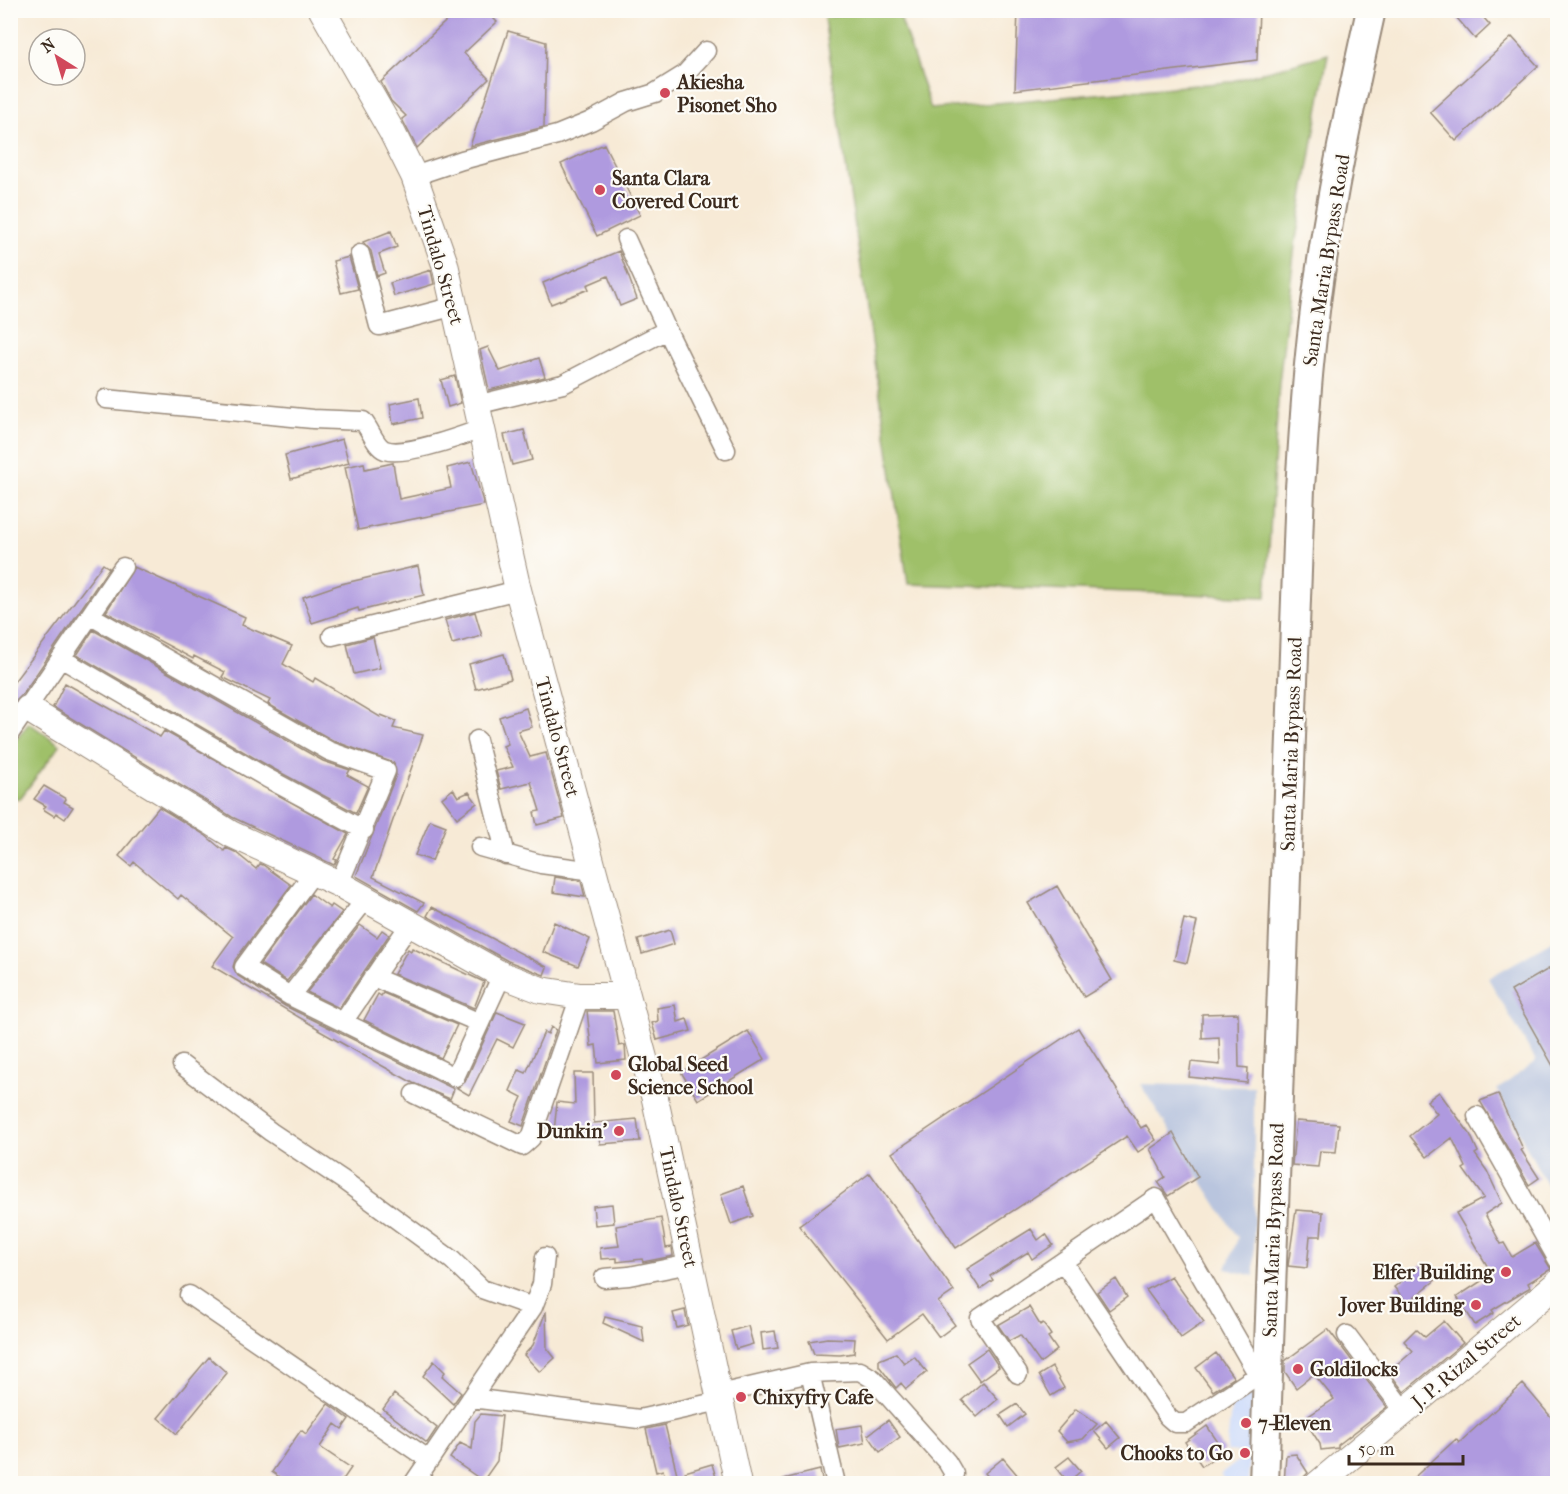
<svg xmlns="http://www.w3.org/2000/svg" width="1568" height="1494" viewBox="0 0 1568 1494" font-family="'IM FELL French Canon',serif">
<rect width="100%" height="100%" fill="#fdfcf7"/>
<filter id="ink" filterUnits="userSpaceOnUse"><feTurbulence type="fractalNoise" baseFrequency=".0167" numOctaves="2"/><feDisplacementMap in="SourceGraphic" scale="12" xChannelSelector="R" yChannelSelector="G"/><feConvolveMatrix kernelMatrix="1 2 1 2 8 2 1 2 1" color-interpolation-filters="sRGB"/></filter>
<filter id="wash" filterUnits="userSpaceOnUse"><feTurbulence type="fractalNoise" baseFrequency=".008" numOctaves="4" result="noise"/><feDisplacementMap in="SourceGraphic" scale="24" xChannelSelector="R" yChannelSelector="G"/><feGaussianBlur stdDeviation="1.35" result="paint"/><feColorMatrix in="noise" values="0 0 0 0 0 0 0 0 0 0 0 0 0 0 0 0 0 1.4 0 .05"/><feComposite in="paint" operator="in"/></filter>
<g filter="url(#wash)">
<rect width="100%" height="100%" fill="#f7ead6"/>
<path fill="#cddbfa" d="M1254 1391 1248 1483H1227L1220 1475 1249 1453 1226 1452 1232 1402Z"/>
<path fill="#b9c5de" d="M1557 939V1205L1497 1090 1536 1061 1488 978Z
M1140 1084 1254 1087V1276L1226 1269 1238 1238Z"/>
<path fill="#9fc069" stroke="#6d7544" stroke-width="1.5" d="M859 11H898L931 109 1229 82 1328 54 1295 245 1279 383 1266 597 908 584 824 18Z
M29 723 60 745 19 800 11 794 10 748Z"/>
<g id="blocks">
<path fill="#af9adf" d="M458 10H485L497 22 464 53 489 79 417 148 402 119 406 116 391 101 381 82Z
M1018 10H1259L1257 60 1015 90Z
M1450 10H1477L1490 25 1475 39Z
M508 31 546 42 544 127 470 146Z
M1512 37 1538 66 1456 141 1430 112Z
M604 144 640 215 597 236 561 164Z
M391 231 397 247 379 254 385 273 377 276 371 251 363 242Z
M619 251 637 299 620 306 608 276 587 285 589 289 551 304 543 283Z
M349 257 358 289 341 293 333 261Z
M431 270 434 284 394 296 390 283Z
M488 347 500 371 539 358 545 377 489 390 480 350Z
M455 376 461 403 448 407 441 380Z
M419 398 422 418 393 424 390 404Z
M524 430 532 460 512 465 504 435Z
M342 439 349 463 291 479 285 455Z
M471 462 484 505 358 530 345 467 364 463 365 469 393 463 399 499 451 488 447 468Z
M103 564 109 568 22 695 16 701 10 712V687Z
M418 566 424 595 359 611 358 608 312 623 303 597 341 584Z
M134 567 245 617 242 625 292 646 283 664 313 682 315 678 380 717 381 715 396 721 393 728 423 735 373 877 424 903 418 911 356 876 396 775 394 763 334 741 268 704 270 700 222 677 225 672 194 656 193 659 106 612Z
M475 612 482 636 452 644 445 620Z
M93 630 323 761 350 770 347 775 368 786 356 813 272 768 77 655Z
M373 637 380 668 354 674 347 644Z
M504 654 511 679 476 689 469 664Z
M65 683 160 737 164 731 348 834 334 859 337 860 334 865 232 817 53 707Z
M526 708 532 727 518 731 530 757 546 753 564 818 537 825 534 812 540 811 531 782 501 789 496 771 513 767 503 746 508 744 499 717Z
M44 786 66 799 64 802 73 807 65 819 56 813 54 816 43 809 46 806 34 799Z
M453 789 458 797 469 792 477 803 457 818 442 798Z
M159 807 205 835 224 851 226 848 235 852 256 869 260 864 263 865 291 885 235 960 233 967 238 976 285 1006 454 1089 450 1099 413 1083 318 1030 319 1029 212 966 233 937 181 895 178 899 134 862 131 866 119 856Z
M430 820 446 826 432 861 415 855Z
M555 877 581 881 585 897 553 892Z
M1057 886 1112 980 1084 997 1028 903Z
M311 894 330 908 332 905 342 912 287 981 260 964Z
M432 907 547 967 544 975 508 961 427 916Z
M1184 919 1197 922 1187 963 1174 960Z
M554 922 590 939 578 966 543 952Z
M360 925 377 937 382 930 389 935 339 1008 307 992Z
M670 930 674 944 642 954 638 940Z
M412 948 484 982 474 1008 394 974 408 949 411 951Z
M1557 964V1073L1511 991Z
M383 993 457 1025 441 1058 364 1020 378 994 381 996Z
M675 1005 678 1022 687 1019 691 1031 657 1040 652 1023 658 1021 657 1008Z
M587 1011H613L619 1046 625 1045 626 1060 598 1063 596 1045 591 1046Z
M497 1012 525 1023 513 1047 497 1039 469 1095 457 1088 465 1082Z
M1238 1013 1239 1067 1248 1068 1247 1083 1189 1077 1191 1062 1220 1065 1219 1037 1202 1038V1014Z
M551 1027 556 1030 523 1126 511 1121 522 1097 510 1091 519 1070 526 1073 544 1032 548 1034Z
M1078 1028 1141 1128 1146 1125 1156 1140 1138 1152 1127 1136 956 1248 892 1153Z
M748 1031 765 1059 698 1100 681 1072Z
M574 1073H593L594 1123 637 1119 640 1141 600 1144 599 1136 575 1137V1134L554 1132 557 1102 575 1104Z
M1439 1092 1470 1134 1478 1152 1475 1154 1487 1171 1502 1203 1485 1214 1501 1244 1504 1243 1512 1257 1535 1243 1551 1269 1528 1283 1530 1287 1527 1289 1492 1310 1494 1313 1475 1325 1457 1297 1492 1274 1456 1213 1484 1198 1463 1169 1466 1167 1452 1138 1427 1157 1410 1136 1437 1114 1427 1101Z
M1498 1094 1523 1149 1521 1150 1539 1178 1529 1185 1480 1101Z
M1296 1121 1339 1124 1336 1152 1320 1151 1318 1167 1292 1165Z
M1173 1133 1198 1177 1168 1196 1158 1182 1165 1177 1150 1149Z
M870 1173 954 1291 938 1302 955 1325 939 1337 922 1314 888 1339 799 1226Z
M743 1186 753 1216 731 1224 721 1194Z
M612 1204 614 1223 595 1225 593 1206Z
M1296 1210 1323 1212 1321 1236H1310L1307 1268 1288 1266Z
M661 1218 666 1248 672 1247 673 1256 643 1262 642 1259 617 1262V1258L601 1259 600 1248 619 1246 616 1226Z
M1031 1229 1038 1240 1046 1234 1053 1245 1032 1259 1028 1252 990 1276 993 1280 980 1289 967 1269Z
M1424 1263 1437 1279 1407 1303 1394 1287Z
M1171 1276 1204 1322 1181 1338 1146 1290Z
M1116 1279 1127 1297 1109 1310 1097 1292Z
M1029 1307 1040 1325 1043 1323 1051 1335 1048 1337 1057 1350 1040 1363 1020 1335 1009 1341 998 1325Z
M685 1310 688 1325 677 1328 673 1313Z
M546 1311 547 1348 555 1358 540 1372 524 1355 533 1345Z
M605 1317 642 1326 644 1342 603 1323Z
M1444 1321 1463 1343 1404 1392 1389 1372 1413 1351 1404 1341 1416 1329 1425 1337Z
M748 1326 753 1344 736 1349 731 1331Z
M1328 1329 1387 1407 1338 1445V1448L1321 1450 1320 1444 1304 1419 1334 1399 1314 1374 1296 1388 1285 1372V1361Z
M775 1331 778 1348 763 1350 761 1333Z
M827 1338 855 1339 854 1353 840 1355 814 1354 809 1341Z
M987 1349 999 1367 980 1381 967 1363Z
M896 1353 904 1363 914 1356 927 1372 906 1389 901 1383 896 1388 879 1366V1360Z
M1216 1353 1234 1378 1213 1391 1196 1368Z
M209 1357 227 1373 177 1434 158 1418Z
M434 1361 445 1372 442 1376 461 1393 453 1404 423 1376Z
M1052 1367 1064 1388 1051 1396 1039 1375Z
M983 1382 998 1399 977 1417 962 1400Z
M1523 1384 1557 1424V1484H1407L1456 1439 1459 1443Z
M394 1394 437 1428 427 1443 383 1409Z
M328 1404 349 1419 342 1429 335 1424 320 1447 351 1468 340 1484H290L272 1472 301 1430 306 1434Z
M1017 1404 1025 1414 1008 1427 1000 1415Z
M1076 1409 1097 1424 1083 1439 1067 1442 1057 1431Z
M481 1414 502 1416 497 1461 483 1481 450 1458 460 1443 472 1449 475 1421Z
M888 1420 900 1437 880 1452 868 1435Z
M1106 1421 1120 1438 1108 1448 1094 1431Z
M665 1425 678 1478 666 1481 663 1470 656 1472 646 1429Z
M862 1425 865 1443 839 1448 836 1429Z
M1207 1426 1224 1451 1202 1466 1185 1442Z
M1296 1454 1308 1473 1297 1484H1284L1286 1455Z
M1069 1457 1081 1471 1068 1482 1056 1467Z
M1003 1458 1019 1477 1011 1484H994L985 1473Z
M712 1464 718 1484H689L685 1472Z
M820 1470 823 1484H783V1479Z"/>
</g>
</g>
<g filter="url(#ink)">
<use href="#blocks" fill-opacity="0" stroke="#998a7a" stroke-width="1.5"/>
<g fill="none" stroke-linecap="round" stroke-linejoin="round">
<defs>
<path id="street" d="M414 176 462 160 557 135 591 121 626 102 655 93 684 75 706 51
M360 254 379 326 455 306
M667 330 726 450
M106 399 313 419 363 421C370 429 376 447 385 450 404 457 462 436 481 429
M476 405 563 384 667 330 626 239
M91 616 329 751 386 771 339 884
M332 636 518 590
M62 659 267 778 364 830
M10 733 123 567
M477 740 506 855
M480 847 541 864 594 871
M314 872 244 967 290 996 455 1077 502 975
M373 977 480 1023
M290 996 365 900
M343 1022 410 924
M182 1065 271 1132 343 1180 452 1260 482 1289 533 1307
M414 1094 522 1146 531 1138 580 996
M1477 1116 1558 1260
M1063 1262 1168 1417 1175 1423H1186L1258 1375
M604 1278 629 1276 690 1264
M189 1295 428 1459
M1347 1335 1405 1412
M810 1373 836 1484
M1018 1374 980 1318 1156 1198 1258 1375 1266 1383
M719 1394 810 1373 860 1371 873 1379 947 1462 954 1474 951 1484
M471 1398 639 1419 720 1401
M413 1484 533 1307 542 1284 545 1257"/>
<path id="secondary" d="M322 10 392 132 414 176 445 264 518 590 655 1099 738 1484
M28 709 231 834 339 884 502 975 541 990 580 996H626
M1318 1484 1558 1283"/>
<path id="primary" d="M1264 1484 1300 488C1303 447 1305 406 1309 365 1320 246 1345 127 1371 10"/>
</defs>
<use href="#street" stroke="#998a7a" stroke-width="21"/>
<use href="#secondary" stroke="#998a7a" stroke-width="28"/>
<use href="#primary" stroke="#998a7a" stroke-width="32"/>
<use href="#street" stroke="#fff" stroke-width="18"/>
<use href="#secondary" stroke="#fff" stroke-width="26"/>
<use href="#primary" stroke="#fff" stroke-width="28"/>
</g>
</g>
<g fill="#d1495b" stroke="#fdfcf7" stroke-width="2">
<circle cx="665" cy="93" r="6"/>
<circle cx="600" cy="190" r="6"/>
<circle cx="616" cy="1075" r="6"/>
<circle cx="619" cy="1131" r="6"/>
<circle cx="1506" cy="1272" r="6"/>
<circle cx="1476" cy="1305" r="6"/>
<circle cx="1298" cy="1369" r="6"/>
<circle cx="741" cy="1397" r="6"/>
<circle cx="1246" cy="1423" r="6"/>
<circle cx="1245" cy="1453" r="6"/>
</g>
<g text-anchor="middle" stroke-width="4.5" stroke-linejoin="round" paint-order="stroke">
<g font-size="20" font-weight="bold" fill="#3b2a1e" stroke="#fdfcf7" text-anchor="start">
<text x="677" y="89">Akiesha<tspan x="677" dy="23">Pisonet Sho</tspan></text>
<text x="612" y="185">Santa Clara<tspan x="612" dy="23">Covered Court</tspan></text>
<text x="628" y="1071">Global Seed<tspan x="628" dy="23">Science School</tspan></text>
<text x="607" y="1138" text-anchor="end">Dunkin'</text>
<text x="1494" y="1279" text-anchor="end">Elfer Building</text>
<text x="1464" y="1312" text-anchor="end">Jover Building</text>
<text x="1310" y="1376">Goldilocks</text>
<text x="753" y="1404">Chixyfry Cafe</text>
<text x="1258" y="1430">7-Eleven</text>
<text x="1233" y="1460" text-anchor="end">Chooks to Go</text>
</g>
<g font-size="20" fill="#3b2a1e" stroke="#fdfcf7">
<text transform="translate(1326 260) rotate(-81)" y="7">Santa Maria Bypass Road</text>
<text transform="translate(441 265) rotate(74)" y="7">Tindalo Street</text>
<text transform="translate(558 737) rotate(75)" y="7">Tindalo Street</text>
<text transform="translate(1291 744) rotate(-88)" y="7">Santa Maria Bypass Road</text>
<text transform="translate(679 1207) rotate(78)" y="7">Tindalo Street</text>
<text transform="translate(1273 1230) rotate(-88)" y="7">Santa Maria Bypass Road</text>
<text transform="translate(1466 1361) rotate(-40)" y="7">J. P. Rizal Street</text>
</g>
</g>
<rect width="1568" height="1494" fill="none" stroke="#fdfcf7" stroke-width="36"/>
<g transform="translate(57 57) rotate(323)"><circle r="28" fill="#fdfcf7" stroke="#afa8a0" stroke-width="1.5"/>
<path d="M0-4.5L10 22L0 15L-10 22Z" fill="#d1495b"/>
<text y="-9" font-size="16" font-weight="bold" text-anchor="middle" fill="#3b2a1e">N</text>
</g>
<path d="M1349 1455v9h114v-9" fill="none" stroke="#3b2a1e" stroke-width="3"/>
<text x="1358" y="1455" font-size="18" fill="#3b2a1e" stroke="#fdfcf7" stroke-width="4.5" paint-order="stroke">50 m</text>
</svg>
